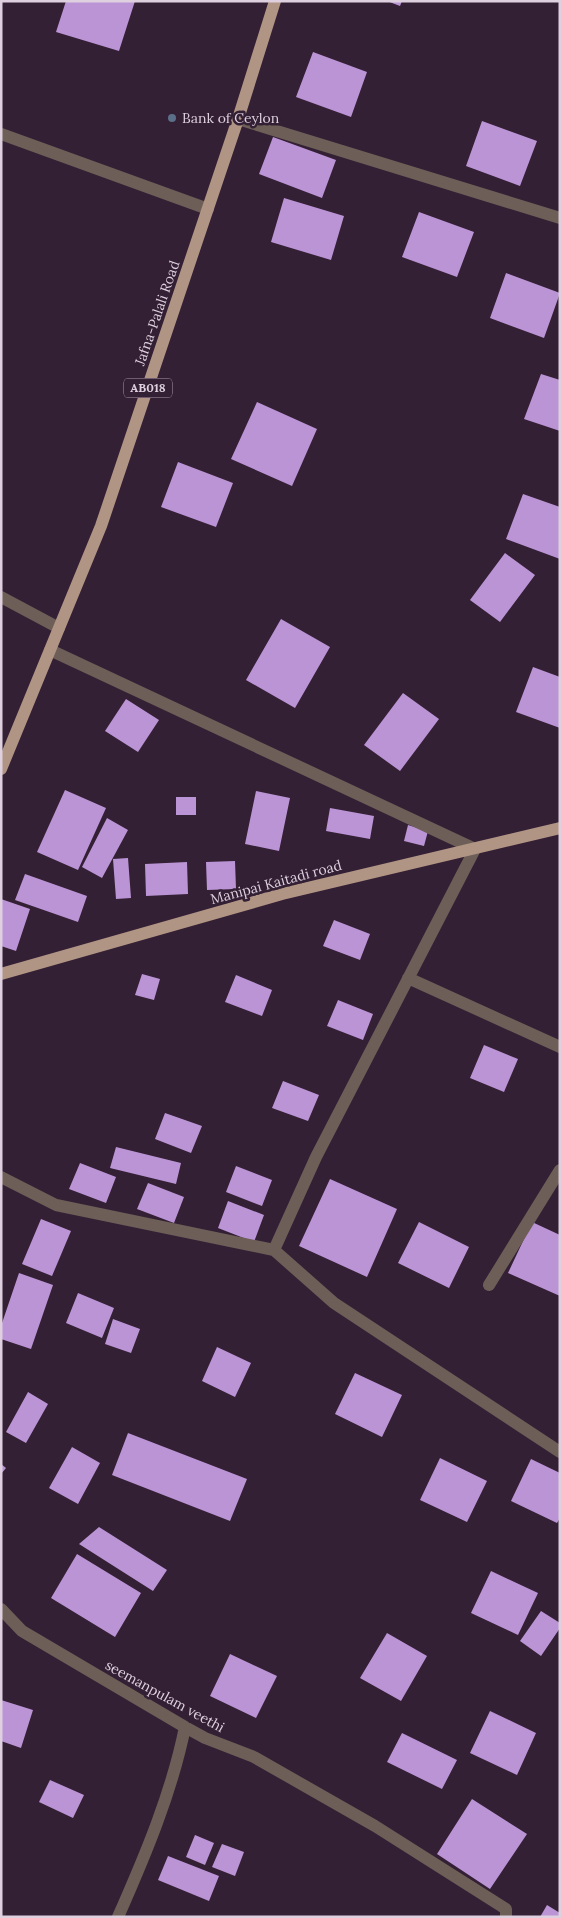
<svg xmlns="http://www.w3.org/2000/svg" width="561" height="1918" viewBox="0 0 561 1918" font-family="Lora,serif">
<rect width="100%" height="100%" fill="#342035"/>
<path fill="#bb94d6" d="M66 1H135L119 51 56 32Z
M387 1H402L400 6Z
M313 52 367 72 351 117 296 97Z
M482 121 537 141 520 186 466 166Z
M273 137 336 160 322 198 259 174Z
M284 198 344 216 331 260 271 242Z
M419 212 474 232 457 277 402 257Z
M506 273 560 293 544 338 490 318Z
M541 374 560 380V431L524 419Z
M257 402 317 429 292 486 231 459Z
M178 462 233 483 216 527 161 507Z
M523 494 560 507V559L506 539Z
M505 553 535 575 500 622 470 600Z
M281 619 330 647 295 708 246 680Z
M533 667 560 677V728L516 712Z
M403 693 439 719 400 771 364 745Z
M126 699 159 720 138 752 105 731Z
M65 790 106 808 78 870 37 852Z
M256 791 290 798 279 851 245 844Z
M176 797H196V815H176Z
M330 808 374 816 370 839 326 831Z
M107 818 128 830 102 878 82 867Z
M408 825 428 831 424 846 404 841Z
M128 858 131 898 116 899 113 859Z
M235 861 236 889 207 890 206 862Z
M187 862 188 894 146 896 145 864Z
M25 874 87 896 78 922 15 900Z
M1 899 30 909 16 951 1 946Z
M334 920 370 934 360 960 323 946Z
M142 974 160 979 154 1000 135 995Z
M236 975 272 990 262 1016 225 1002Z
M338 1000 373 1014 363 1040 327 1026Z
M484 1045 518 1059 504 1092 470 1078Z
M283 1081 319 1095 308 1121 272 1108Z
M165 1113 202 1126 191 1153 155 1139Z
M116 1147 181 1163 176 1184 110 1168Z
M80 1163 116 1177 106 1203 69 1189Z
M236 1166 272 1180 262 1206 226 1192Z
M330 1179 397 1209 367 1277 299 1246Z
M148 1183 184 1197 174 1223 137 1209Z
M228 1201 264 1215 254 1242 218 1228Z
M41 1219 71 1231 52 1276 22 1264Z
M419 1222 469 1247 449 1288 398 1263Z
M532 1222 560 1235V1296L508 1273Z
M19 1273 53 1285 31 1349 1 1339V1326Z
M78 1293 114 1308 102 1338 66 1323Z
M113 1319 140 1329 131 1353 105 1344Z
M217 1347 251 1363 235 1397 202 1381Z
M355 1373 402 1395 382 1437 335 1414Z
M28 1392 48 1404 26 1443 6 1432Z
M128 1433 247 1479 230 1521 112 1475Z
M72 1447 100 1463 78 1504 49 1488Z
M440 1458 487 1481 467 1522 420 1500Z
M531 1459 560 1473V1518L557 1523 511 1501Z
M1 1464 6 1468 1 1474Z
M99 1527 167 1570 153 1591 79 1544Z
M77 1554 141 1593 115 1637 51 1598Z
M491 1571 538 1593 518 1635 471 1613Z
M541 1611 560 1623V1628L541 1656 520 1641Z
M387 1633 427 1656 401 1701 360 1678Z
M230 1654 277 1676 256 1718 210 1696Z
M1 1700 33 1710 21 1748 1 1741Z
M490 1711 536 1733 517 1775 470 1753Z
M402 1733 457 1760 442 1789 387 1762Z
M50 1780 84 1795 73 1818 39 1802Z
M472 1799 527 1834 490 1889 437 1854Z
M195 1835 214 1843 205 1865 186 1857Z
M222 1844 244 1852 235 1876 212 1867Z
M168 1856 219 1876 209 1901 158 1880Z
M547 1905 560 1913V1917H540Z"/>
<g fill="none" stroke-linecap="round" stroke-linejoin="round">
<path stroke="#6d5f57" stroke-width="12" d="M238 119 560 218
M1 134 208 209
M1 597 59 628
M50 650 475 849 316 1157 274 1250
M408 978 560 1047
M1 1177 56 1205 274 1250 334 1303 560 1452
M489 1285 560 1170
M1 1609 22 1631 185 1727 205 1738 254 1757 375 1826 506 1909V1917
M118 1917C145 1856 172 1792 185 1727"/>
<path stroke="#b19584" stroke-width="12" d="M1 769 101 526 238 119 275 1
M1 974 282 894 560 828"/>
</g>
<circle fill="#5c6f8a" stroke="#342035" stroke-width="2" cx="172" cy="118" r="5"/>
<g text-anchor="middle" stroke-width="5" stroke-linejoin="round" paint-order="stroke">
<rect fill="#342035" stroke="#ab9bab" stroke-width="1" x="124" y="378.5" width="48" height="19" rx="4"/>
<g font-size="12" font-weight="bold" fill="#ded0de">
<text x="148" y="392">AB018</text>
</g>
<g font-size="14" fill="#ded0de" stroke="#342035" text-anchor="start">
<text x="182" y="123">Bank of Ceylon</text>
</g>
<g font-size="14" fill="#ded0de" stroke="#342035">
<text transform="translate(157 313) rotate(-71)" y="5">Jafna-Palali Road</text>
<text transform="translate(276 882) rotate(-15)" y="5">Manipai Kaitadi road</text>
<text transform="translate(165 1696) rotate(29)" y="5">seemanpulam veethi</text>
</g>
</g>
<rect width="561" height="1918" fill="none" stroke="#ded0de" stroke-width="5"/>
</svg>
